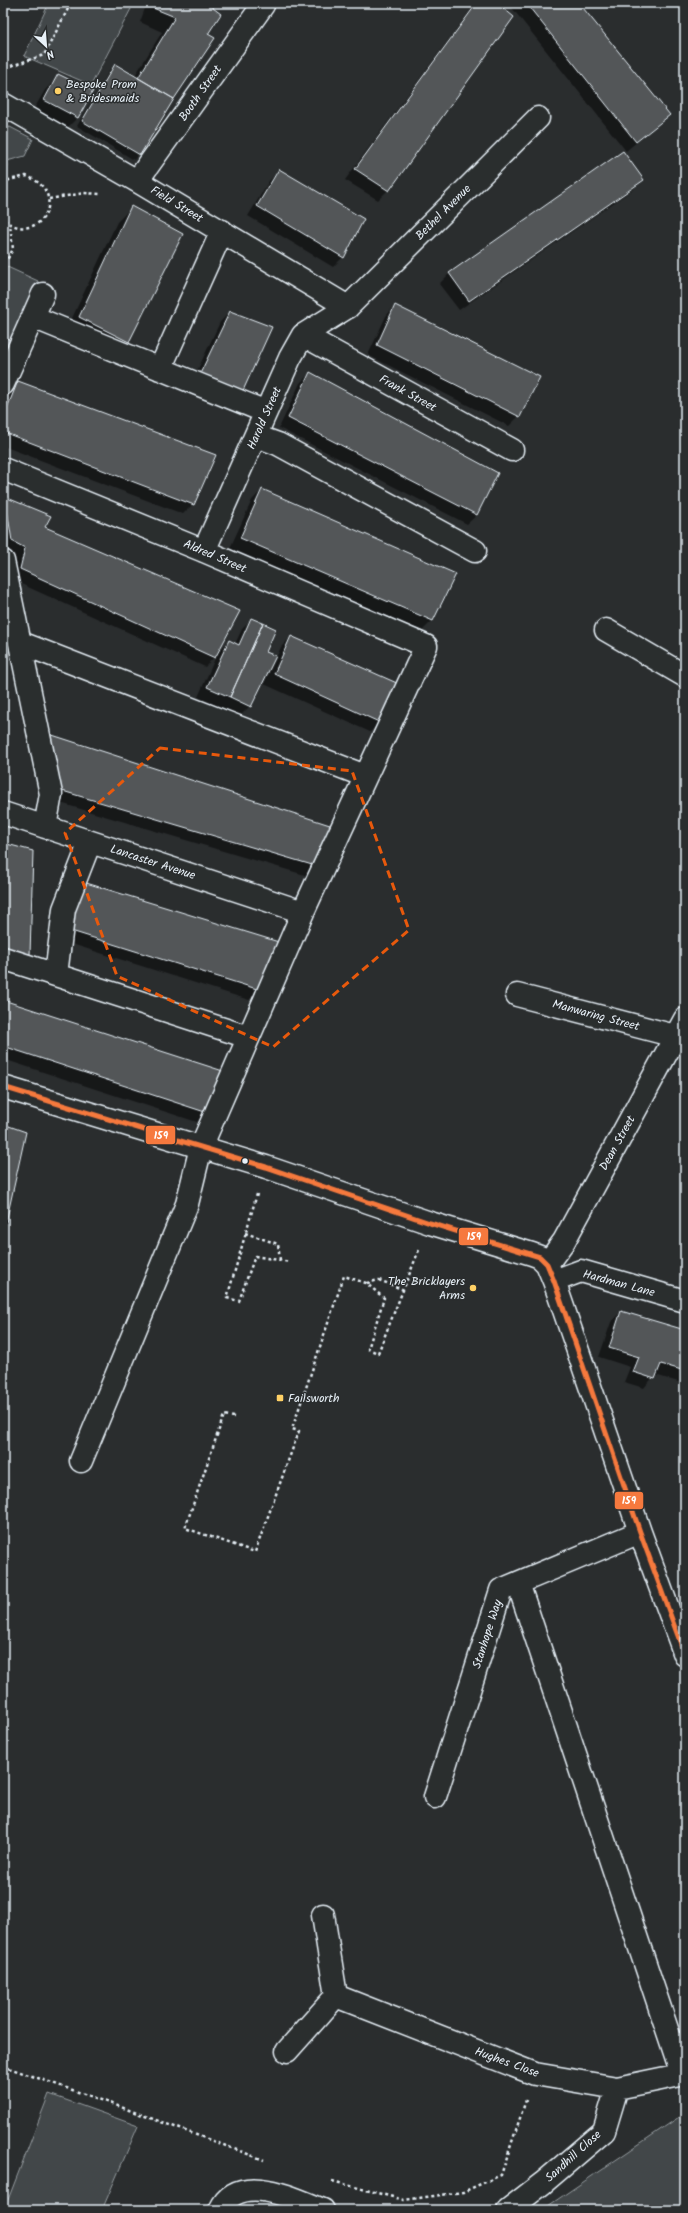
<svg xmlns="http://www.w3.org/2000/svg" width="688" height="2213" viewBox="0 0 688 2213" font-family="Kalam,sans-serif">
<rect width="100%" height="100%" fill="#2a2d2e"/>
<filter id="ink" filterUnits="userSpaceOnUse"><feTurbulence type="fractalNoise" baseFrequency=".025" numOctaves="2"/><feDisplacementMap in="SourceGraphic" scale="8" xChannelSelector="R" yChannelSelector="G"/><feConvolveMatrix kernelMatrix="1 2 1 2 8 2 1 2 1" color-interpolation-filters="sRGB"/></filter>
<g filter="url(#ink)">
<path fill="#424648" stroke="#959ca0" d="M49 3 133 5 91 85 24 56Z
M10 127 33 139 25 156 7 161 8 166 3 169V129Z
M3 265 38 281 12 341 3 336Z
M49 2094 138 2126 102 2210H4Z
M685 2113V2210H542Z"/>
<path fill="#0007" d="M147 3H214L207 35 173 98 134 160 77 126 110 70 115 65 134 77 162 32 140 22Z
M476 3H496L388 190 378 200 345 180Z
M517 3H578L669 115 626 151 512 8Z
M59 76 78 117 64 131 31 114 45 90Z
M623 152 642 180 632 190 459 310 439 284 449 274Z
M279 171 343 257 333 267 248 216 269 181Z
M131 208 182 234 128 342 114 356 66 331 117 222Z
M395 306 519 416 509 426 368 355 386 316Z
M230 312 271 328 189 388 220 322Z
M310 373 477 515 467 524 279 428 300 383Z
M18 382 193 504 183 514 3 446V405L8 392Z
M262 490 455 575 432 621 422 631 230 548 252 500Z
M6 498 217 653 229 641 235 644 242 629 252 619 265 652 250 706 240 716 198 697 217 654 205 667 10 579 16 558 3 551V501Z
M291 637 380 722 370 732 264 684 281 647Z
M40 745 335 828 308 876 50 800Z
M3 844 29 954 20 964 3 959Z
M73 893 259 990 249 1000 59 940Z
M3 1001 207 1112 197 1122 3 1059Z
M621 1312 685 1331V1384L655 1375 644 1388 624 1382 630 1367 599 1357 611 1322Z"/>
<path fill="#535759" stroke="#e8f1f8" d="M155 3H215L213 8 221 14 208 34 215 38 174 99 138 78 175 17 153 8Z
M477 3H497L514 17 389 191 355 169Z
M526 3H579L670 115 636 142Z
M115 64 174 99 140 155 82 121Z
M58 74 93 91 78 118 44 100Z
M623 151 644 180 469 301 449 273Z
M279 169 364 219 344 258 257 206Z
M131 206 183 234 129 342 79 317Z
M395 305 540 377 520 417 377 345Z
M230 311 272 327 241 395 198 378Z
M3 336 12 341 3 358Z
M310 372 498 473 477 515 288 418Z
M18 381 216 455 194 505 3 432V418Z
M262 489 456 574 433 621 240 538Z
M5 497 51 516 45 527 240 611 215 658 20 569 25 548 12 541Z
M251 618 263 623 230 697 207 687 229 640 239 645Z
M263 623 276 629 266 652 276 656 251 707 230 697Z
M291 636 399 684 381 723 274 674Z
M49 734 336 827 319 867 59 790Z
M3 843 33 851 30 955 3 946Z
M83 882 282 943 260 990 68 930Z
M3 1000 223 1071 208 1113 3 1046Z
M3 1124 26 1132 3 1236Z
M621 1311 685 1330V1371L661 1364 655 1379 633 1372 639 1357 609 1348Z"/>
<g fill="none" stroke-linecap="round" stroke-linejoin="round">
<defs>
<path id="minor" d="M3 104 137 181 348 307
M137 181 263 5
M33 317 266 412
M303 335 512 450
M160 369 222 231
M3 384 43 294
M256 436 278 444 475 551
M3 469 204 551 426 646 303 912 201 1147 187 1204 81 1461
M204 551 290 358 303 335 348 307 538 118
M3 561 51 794 45 827
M606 630 685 676
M21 643 365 776
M3 813 303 912
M3 958 248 1037
M56 975 64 909 90 842
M517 995 675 1036
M3 1087 266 1167 430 1223 532 1254 540 1257 547 1264 554 1281 640 1532 685 1655
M547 1264 564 1241 685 1019
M554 1281 581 1271 685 1301
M518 1583 682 2074
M435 1797 501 1590 640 1532
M336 1996 535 2074 617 2088 685 2074
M287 2051 336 1996 323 1915
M220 2210C239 2170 294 2199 323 2210
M508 2210 543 2183 604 2131 617 2088"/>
</defs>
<use href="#minor" stroke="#e8f1f8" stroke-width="25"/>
<path stroke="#e8f1f8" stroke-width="2.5" stroke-dasharray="3 3" stroke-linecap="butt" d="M11 66 44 55 71 3
M3 185 9 180 26 176C72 192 39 249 3 219
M49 199 84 193 100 194
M3 258 7 260 13 249 10 225
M257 1194 227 1298 239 1301 255 1256 290 1262
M245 1233 278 1244 280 1260
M367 1283 379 1280 404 1290
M234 1417 224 1415 185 1528 255 1552 299 1431 292 1429 344 1276 366 1283 384 1298 368 1349 378 1353 419 1250
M3 2066 110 2103 264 2160
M332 2181 404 2200 463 2192 501 2175 526 2100"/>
<use href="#minor" stroke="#2a2d2e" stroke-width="22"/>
<defs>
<path id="bus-1" d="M3 1087 266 1167 430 1223 540 1257 547 1264 554 1281 640 1532 685 1655"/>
</defs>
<use href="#bus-1" stroke="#2a2d2e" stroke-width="8"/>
<use href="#bus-1" stroke="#f6793e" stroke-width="5"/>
</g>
</g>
<path fill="none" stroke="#e8590c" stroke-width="3" stroke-dasharray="8 5" stroke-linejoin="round" d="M160 748 352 771 409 930 273 1047 117 976 65 833Z"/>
<g fill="#ffd166" stroke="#2a2d2e" stroke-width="1.5">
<circle cx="58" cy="91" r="4"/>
<circle cx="473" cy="1288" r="4"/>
<rect x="276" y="1394" width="8" height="8" rx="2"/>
</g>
<circle fill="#e8f1f8" stroke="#2a2d2e" stroke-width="1.5" cx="245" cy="1161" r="3.5"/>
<g text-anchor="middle" stroke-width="3" stroke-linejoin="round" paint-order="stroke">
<g font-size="12" fill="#e8f1f8" stroke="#2a2d2e" text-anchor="start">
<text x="66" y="88">Bespoke Prom<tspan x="66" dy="14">&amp; Bridesmaids</tspan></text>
<text x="465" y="1285" text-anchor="end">The Bricklayers<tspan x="465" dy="14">Arms</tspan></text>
<text x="288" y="1402">Failsworth</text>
</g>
<g font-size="12" fill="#e8f1f8" stroke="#2a2d2e">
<text transform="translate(200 93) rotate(-55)" y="4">Booth Street</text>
<text transform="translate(177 204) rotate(31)" y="4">Field Street</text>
<text transform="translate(443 212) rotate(-45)" y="4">Bethel Avenue</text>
<text transform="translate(408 393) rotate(29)" y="4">Frank Street</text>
<text transform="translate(264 418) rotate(-66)" y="4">Harold Street</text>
<text transform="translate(215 556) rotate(23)" y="4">Aldred Street</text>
<text transform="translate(153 862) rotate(18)" y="4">Lancaster Avenue</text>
<text transform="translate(596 1015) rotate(15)" y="4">Manwaring Street</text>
<text transform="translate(617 1143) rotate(-61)" y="4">Dean Street</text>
<text transform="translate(619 1283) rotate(15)" y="4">Hardman Lane</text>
<text transform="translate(487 1634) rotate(-72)" y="4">Stanhope Way</text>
<text transform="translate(507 2062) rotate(20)" y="4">Hughes Close</text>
<text transform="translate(573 2156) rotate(-42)" y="4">Sandhill Close</text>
</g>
</g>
<g stroke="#2a2d2e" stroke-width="1.5">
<rect x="145" y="1125" width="31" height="20" rx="4" fill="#f6793e"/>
<rect x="458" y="1227" width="31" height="19" rx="4" fill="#f6793e"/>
<rect x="614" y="1491" width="30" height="19" rx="4" fill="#f6793e"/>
</g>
<g font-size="11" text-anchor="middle" font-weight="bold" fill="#fff">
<text x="161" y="1139">159</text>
<text x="474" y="1240">159</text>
<text x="629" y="1504">159</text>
</g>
<rect width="688" height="2213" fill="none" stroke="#2a2d2e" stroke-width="16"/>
<rect x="8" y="8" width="672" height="2197" fill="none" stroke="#e8f1f8" stroke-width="1.5" filter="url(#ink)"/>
<g transform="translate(46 46) rotate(154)" stroke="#2a2d2e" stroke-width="3" paint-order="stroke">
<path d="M0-3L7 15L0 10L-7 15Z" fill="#e8f1f8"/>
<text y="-6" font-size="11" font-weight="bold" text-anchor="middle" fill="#e8f1f8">N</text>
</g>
</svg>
